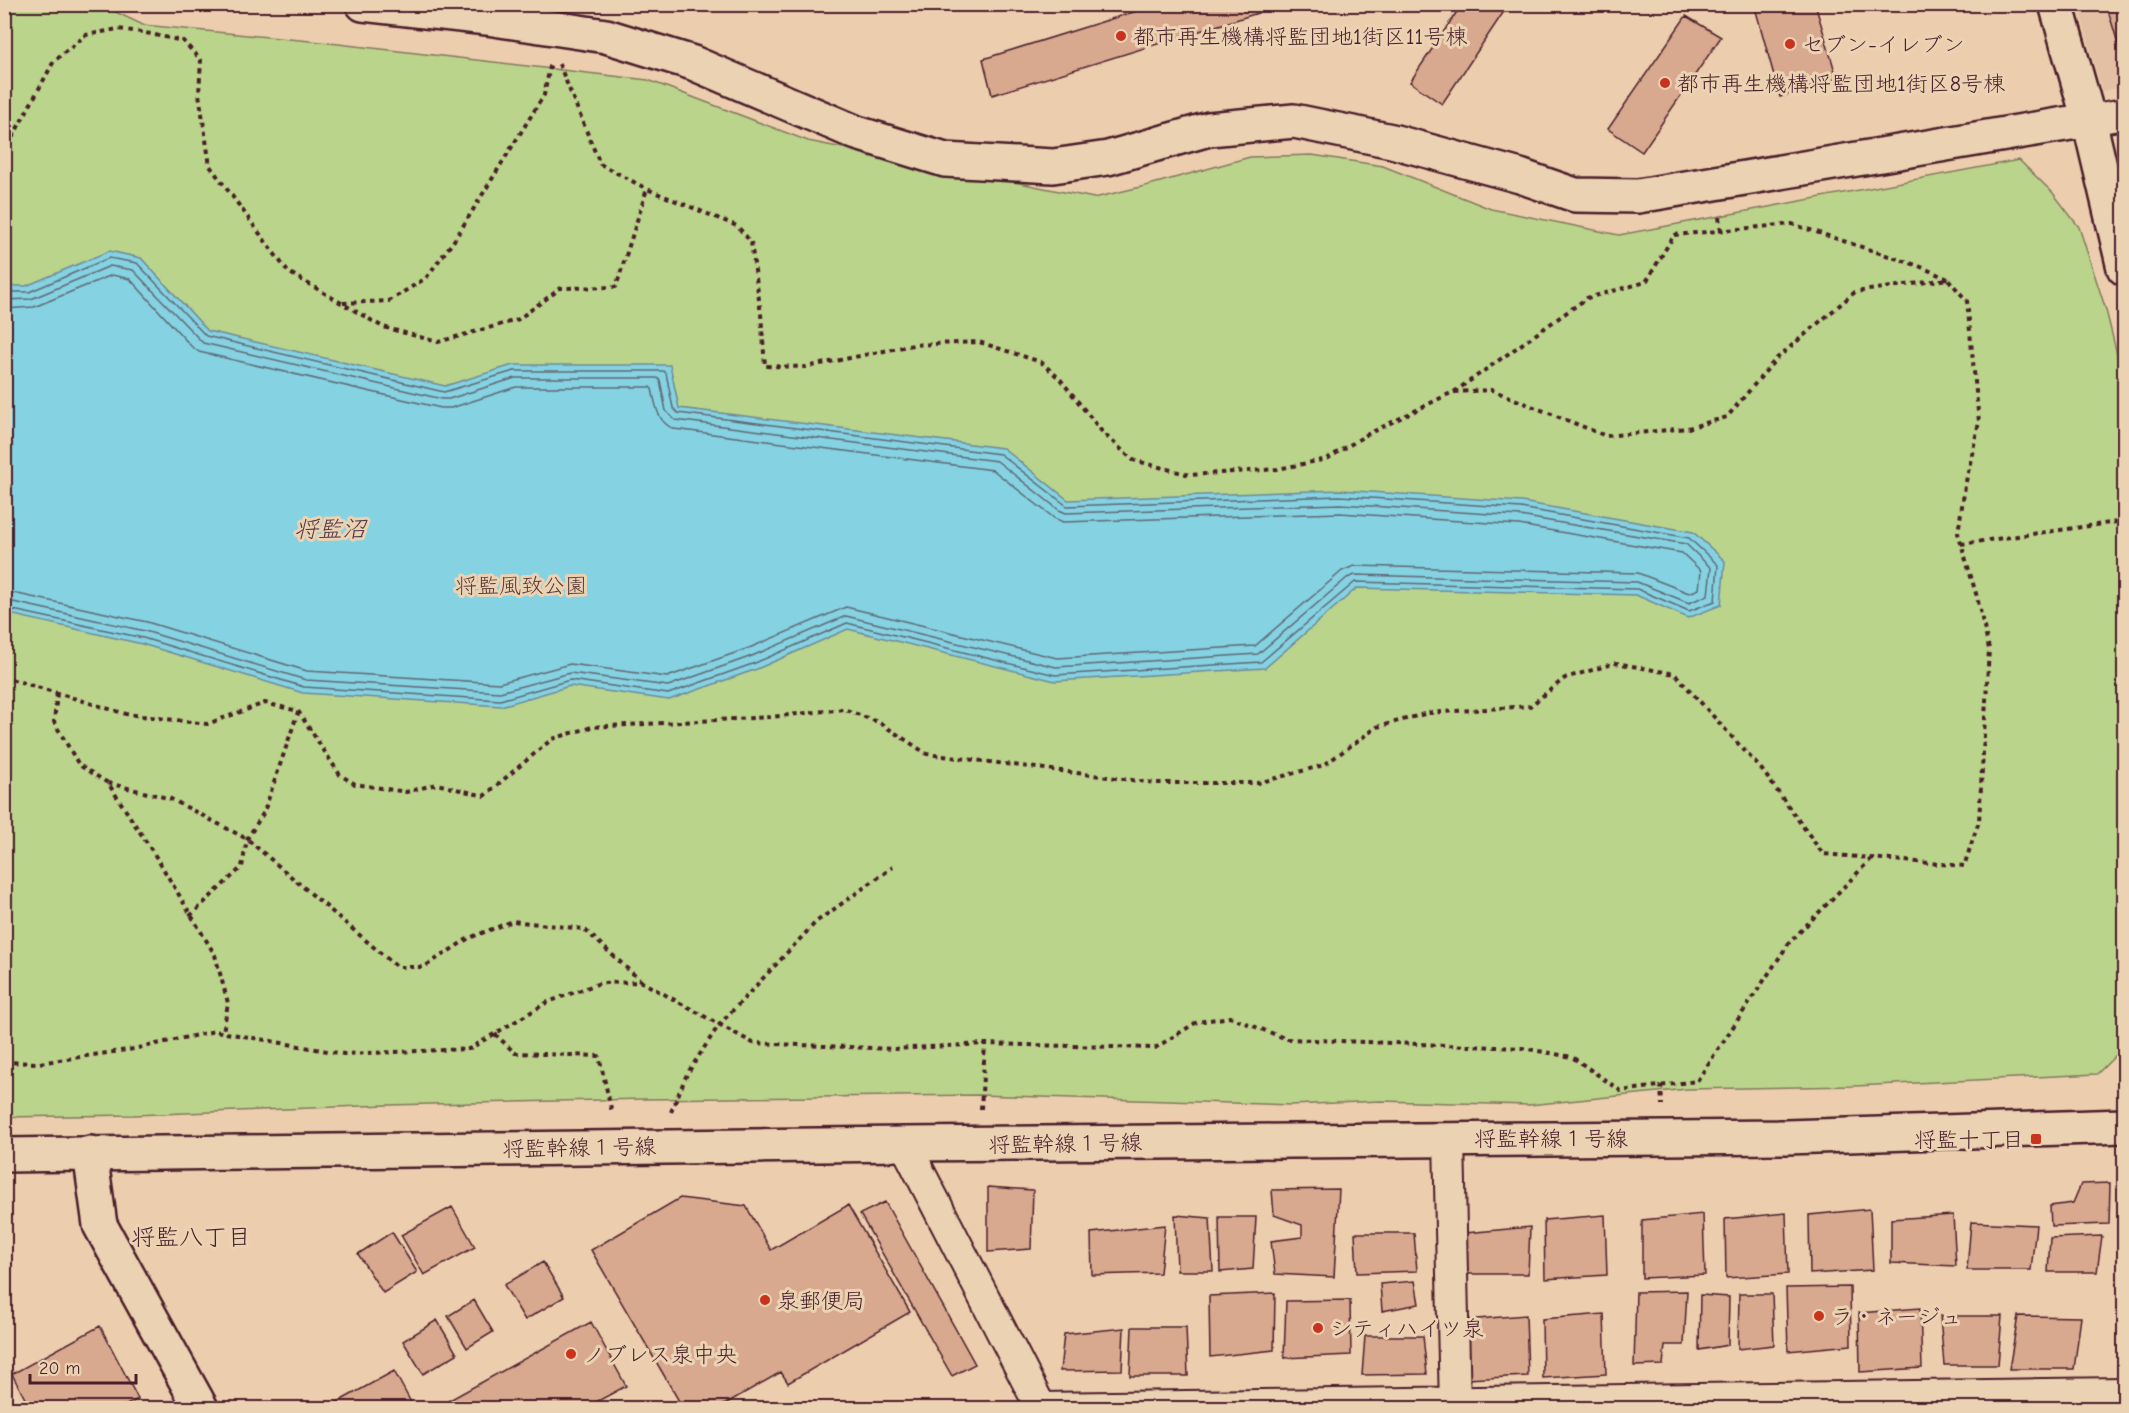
<svg xmlns="http://www.w3.org/2000/svg" width="2129" height="1413" viewBox="0 0 2129 1413" font-family="'Comic Neue','Klee One',sans-serif">
<rect width="100%" height="100%" fill="#ecceaf"/>
<filter id="ink" filterUnits="userSpaceOnUse"><feTurbulence type="fractalNoise" baseFrequency=".0167" numOctaves="2"/><feDisplacementMap in="SourceGraphic" scale="12" xChannelSelector="R" yChannelSelector="G"/><feConvolveMatrix kernelMatrix="1 2 1 2 8 2 1 2 1" color-interpolation-filters="sRGB"/></filter>
<g filter="url(#ink)">
<path fill="#e3c0a3" d="M2078 5H2124V87L2102 91Z"/>
<path fill="#bad48b" stroke="#827a5b" stroke-width="1.5" d="M4 5H101L143 25 321 42 648 80 808 141 1094 198 1149 185 1250 157 1312 155 1383 166 1491 209 1619 235 2019 160 2053 193 2079 227 2106 310 2124 383V1047L2097 1074 1855 1086 1687 1089 1529 1105 1380 1101 1291 1105 978 1095 644 1099 387 1105 133 1115 5 1117Z"/>
<path fill="#84d2e2" stroke="#6d8a99" stroke-width="1.5" d="M109 251 141 258 208 331 445 386 513 365H670L679 408 1003 448 1068 500 1340 490 1522 502 1693 532 1725 561 1721 605 1688 618 1636 595 1357 588 1265 668 1055 681 848 629 757 669 669 700 570 686 501 706 303 693 142 644 5 613V286H26Z"/>
<g fill="none" stroke-linecap="round" stroke-linejoin="round">
<path stroke="#616774" stroke-width="1.5" d="M4 292H29L109 258 137 263 206 336 444 392 514 371H663L666 373 673 408 678 413 1000 454 1067 506 1340 496 1521 508 1689 538 1718 565 1715 601 1689 611 1637 589 1355 582 1261 662 1055 675 847 623 755 663 668 694 570 680 500 700 304 687 143 638 4 608
M4 300 31 299 110 266 133 270 203 343 442 399H449L515 378H657L660 380 666 411 675 420 997 461 1059 510 1066 513 1340 504 1520 516 1686 544 1711 568 1708 595 1689 603 1637 582 1355 575 1347 578 1258 654 1056 667 846 616 752 656 668 686 570 673 500 692 306 680 145 631 4 600
M4 309 34 307 112 275 130 279 191 346 199 352 441 408H451L516 387H650L652 389C656 406 657 422 674 429L993 470 1054 518 1063 522 1340 513 1519 525 1682 553 1701 571 1699 589 1689 593 1638 573 1354 566 1342 571 1255 646 1057 658 846 607 749 648 667 677 570 664 499 683 307 671 147 622 4 591"/>
</g>
<path fill="#d8a98f" stroke="#4a1f2b" stroke-width="1.5" d="M1159 4H1256L1258 13 992 95 983 59Z
M1462 4H1509L1442 104 1410 82Z
M1754 4H1815L1837 78 1780 97Z
M2106 4H2124V52L2121 53Z
M1686 16 1721 37 1642 152 1608 129Z
M2110 1183 2109 1224 2051 1226 2050 1206 2073 1203 2081 1184Z
M988 1187 1033 1190 1031 1249 988 1252Z
M1339 1189 1334 1277 1275 1274 1271 1241 1302 1237V1225L1274 1215 1272 1190Z
M680 1198 746 1206 771 1250 848 1205 910 1312 788 1383 781 1372 718 1408H683L591 1250Z
M885 1202 975 1364 952 1376 860 1214Z
M452 1207 475 1247 424 1275 401 1235Z
M1870 1209 1873 1270 1810 1274 1809 1215Z
M1786 1213 1788 1274 1726 1278 1725 1219Z
M1703 1214 1705 1275 1642 1278V1220Z
M1175 1215 1210 1218 1213 1271H1177Z
M1605 1215 1607 1275 1545 1279 1544 1220Z
M1953 1215 1956 1266 1891 1263V1219Z
M1219 1217H1256L1253 1269 1220 1272Z
M1971 1222 2036 1225 2031 1270H1967Z
M1165 1225 1160 1273 1092 1275 1091 1233Z
M1530 1227 1528 1274H1467L1465 1233Z
M392 1232 417 1272 383 1293 358 1254Z
M1355 1233H1414L1417 1271 1357 1273Z
M2102 1236 2097 1272H2048L2050 1238Z
M543 1262 564 1297 525 1320 504 1285Z
M1415 1281 1419 1304 1382 1311 1380 1284Z
M1850 1287 1851 1345 1788 1351 1786 1288Z
M1687 1291 1684 1345H1665L1663 1365 1634 1366 1636 1292Z
M1275 1293 1274 1350 1210 1357 1209 1296Z
M1739 1294H1772L1774 1345 1738 1349Z
M1700 1295 1729 1297 1728 1345 1699 1350Z
M474 1300 493 1332 467 1348 448 1316Z
M1350 1300 1351 1355 1284 1358 1286 1301Z
M1920 1308 1922 1368 1860 1372 1859 1313Z
M1604 1314 1606 1374 1543 1378 1542 1319Z
M1526 1315 1528 1376 1466 1379 1465 1320Z
M1940 1316H2002L1998 1365H1944Z
M2018 1316 2081 1317 2074 1369H2009Z
M437 1320 457 1354 423 1374 403 1341Z
M591 1322 626 1386 585 1408H450L446 1402Z
M100 1326 138 1399 121 1408H30L12 1374Z
M1132 1327H1186L1188 1376H1130Z
M1124 1328 1122 1370 1060 1371 1064 1334Z
M1365 1336H1423L1427 1374 1362 1375Z
M394 1371 414 1408H327Z"/>
<g fill="none" stroke-linecap="round" stroke-linejoin="round">
<defs>
<path id="street" d="M2089 120 2124 114
M1449 1139 1455 1408
M905 1144 1041 1408
M1039 1408 2124 1393"/>
<path id="secondary" d="M363 4 487 18 606 36 693 63 857 133 945 160 1053 166 1108 158 1209 129 1294 121 1392 141 1520 176 1575 195 1638 196 2089 120
M2056 4 2089 120 2124 268
M90 1153 100 1225 201 1408
M4 1155 905 1144 1786 1137 2124 1126"/>
</defs>
<use href="#street" stroke="#4a1f2b" stroke-width="34"/>
<use href="#secondary" stroke="#4a1f2b" stroke-width="38"/>
<path stroke="#4a1f2b" stroke-width="4" stroke-dasharray="4.5 4.5" stroke-linecap="butt" d="M559 64 600 164 647 189
M4 153 54 61 86 35 118 29 141 32 183 41 201 60 199 94 210 166 288 272 383 327 438 342 517 320 561 288 616 287 647 189 737 226 751 242 761 314 765 366 806 367 913 345 979 342 1041 362 1060 379 1103 433 1133 460 1190 475 1278 469 1327 459 1366 435 1453 392 1492 390 1606 436 1688 428 1727 417 1776 359 1855 292 1948 279 1967 301 1979 422 1965 486 1958 533 1977 597 1989 649 1979 821 1964 866 1823 854 1762 770 1675 674 1616 663 1565 678 1530 706 1428 713 1377 727 1324 765 1258 783H1155L927 754 880 723 844 709 770 717 592 727 552 739 484 796 437 784 406 792 355 784 340 775 298 711 265 703 207 724 126 714 4 677
M1719 217 1721 231
M343 303 389 301 426 278 455 239 544 95 551 62
M1454 392 1587 298 1646 282 1674 235 1792 224 1919 266 1948 279
M1961 544 2124 521
M57 693 54 722 79 765 108 783 158 860 215 955 228 1003 223 1032
M108 783 171 799 247 839 397 967H424L469 938 513 921 584 929 642 982
M190 916 242 867 247 839 264 812 298 712
M495 1034 515 1053 599 1056 612 1113
M4 1062 39 1063 134 1049 215 1031 344 1054 469 1049 548 1002 600 983 642 982 753 1043 895 1049 985 1044 1155 1048 1197 1022 1230 1017 1287 1039 1522 1048 1572 1057 1621 1091 1697 1081 1789 943 1872 858
M1661 1085 1662 1105
M981 1109 985 1044
M671 1112 687 1074 719 1025 816 922 893 867"/>
<use href="#street" stroke="#ebd2b3" stroke-width="30"/>
<use href="#secondary" stroke="#ebd2b3" stroke-width="33"/>
</g>
</g>
<g fill="#c8321e" stroke="#ebd2b3" stroke-width="2">
<circle cx="1121" cy="36" r="6"/>
<circle cx="1790" cy="44" r="6"/>
<circle cx="1665" cy="83" r="6"/>
<rect x="2030" y="1133" width="12" height="12" rx="3"/>
<circle cx="765" cy="1300" r="6"/>
<circle cx="1819" cy="1316" r="6"/>
<circle cx="1318" cy="1328" r="6"/>
<circle cx="571" cy="1354" r="6"/>
</g>
<g text-anchor="middle" stroke-width="6" stroke-linejoin="round" paint-order="stroke">
<g font-size="22" fill="#4a1f2b" stroke="#ebd2b3" text-anchor="start">
<text x="1133" y="44">都市再生機構将監団地1街区11号棟</text>
<text x="1802" y="52">セブン-イレブン</text>
<text x="1677" y="91">都市再生機構将監団地1街区8号棟</text>
<text x="2024" y="1147" text-anchor="end">将監十丁目</text>
<text x="777" y="1308">泉郵便局</text>
<text x="1831" y="1324">ラ・ネージュ</text>
<text x="1330" y="1336">シティハイツ泉</text>
<text x="583" y="1362">ノブレス泉中央</text>
</g>
<g font-size="22" fill="#5b3a39" stroke="#ebd2b3">
<text x="521" y="593">将監風致公園</text>
</g>
<g font-size="22" fill="#4a1f2b" stroke="#ebd2b3">
<text x="1551" y="1146">将監幹線１号線</text>
<text transform="translate(1065 1143) rotate(-1)" y="8">将監幹線１号線</text>
<text transform="translate(579 1147) rotate(-1)" y="8">将監幹線１号線</text>
</g>
<g font-size="24" font-style="italic" fill="#533a46" stroke="#ebd2b3">
<text x="330" y="537">将監沼</text>
</g>
<g font-size="24" fill="#4a1f2b" stroke="#ebd2b3">
<text x="191" y="1245">将監八丁目</text>
</g>
</g>
<rect width="2129" height="1413" fill="none" stroke="#ebd2b3" stroke-width="24"/>
<rect x="12" y="12" width="2105" height="1389" fill="none" stroke="#4a1f2b" stroke-width="2" filter="url(#ink)"/>
<path d="M30 1374v9h106v-9" fill="none" stroke="#4a1f2b" stroke-width="3"/>
<text x="39" y="1374" font-size="18" fill="#4a1f2b" stroke="#ebd2b3" stroke-width="4.5" paint-order="stroke">20 m</text>
</svg>
